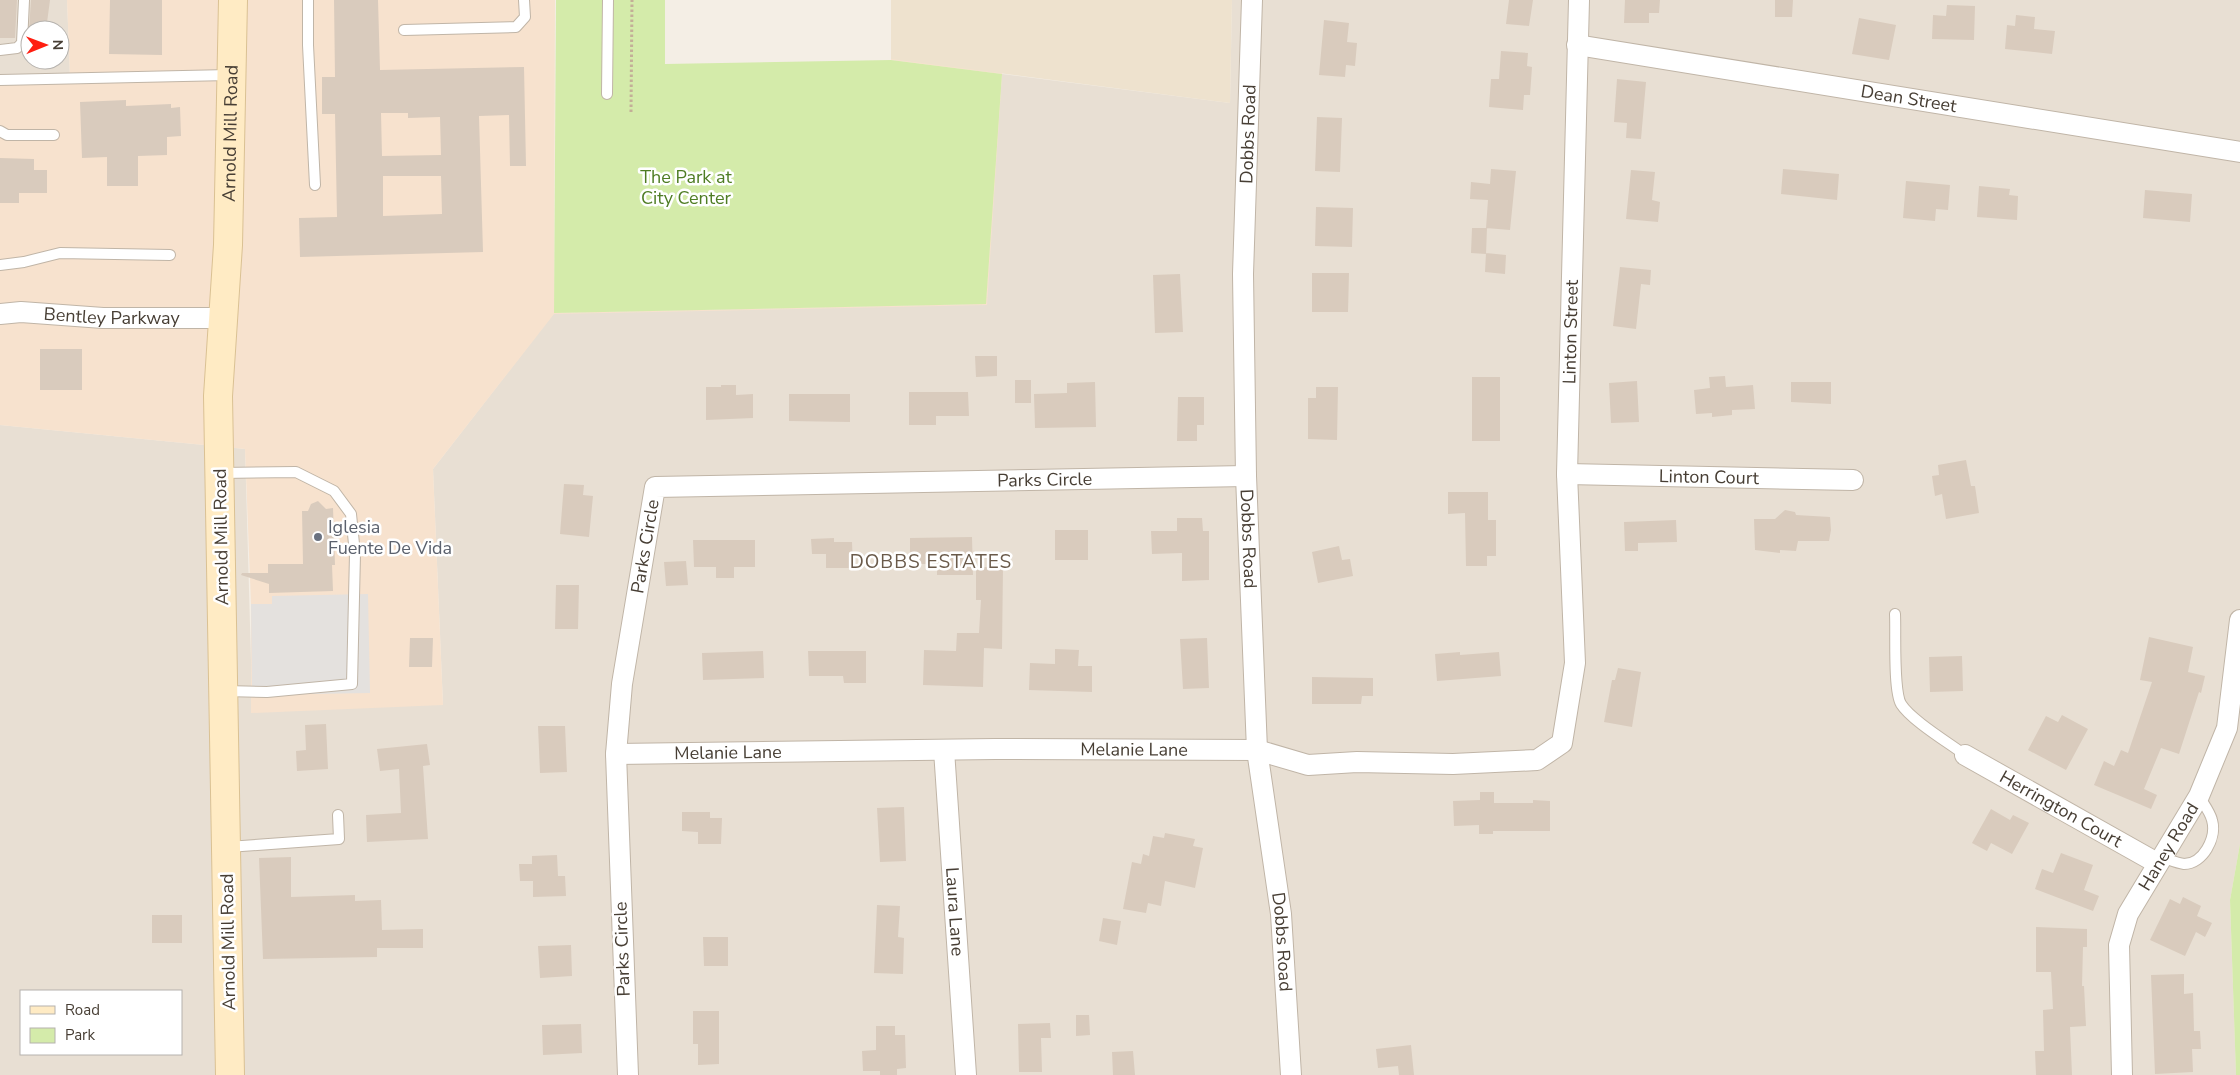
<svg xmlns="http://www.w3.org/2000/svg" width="2240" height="1075" viewBox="0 0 2240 1075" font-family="'Nunito Sans',sans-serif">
<rect width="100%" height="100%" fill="#f4eee5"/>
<path fill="#e8dfd3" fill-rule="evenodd" d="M0 0H67L70 77 0 78ZM30 30H60V60H30Z
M1232 0H2240V844L2230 900 2236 1075H0V425L245 449 252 695 443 705 433 469 554 313 986 304 1002 74 1230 103ZM21 991H181V1054H21Z"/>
<path fill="#f7e2ce" d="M67 0H555L554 313 986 304 1001 74 891 60V0L1002 73 987 305 554 314 433 469 443 705 251 713V604L245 449 0 425V78L70 77Z"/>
<path fill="#eee2ce" d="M891 0H1232L1230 103 891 59Z"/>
<path fill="#d4ebaa" d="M556 0H665V64L891 60 1002 74 986 304 554 313Z
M2240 844V1075H2236L2230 900Z"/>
<path fill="#e4e1de" d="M368 594 370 693 252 695 251 604H272V596Z"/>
<path fill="#d9cbbd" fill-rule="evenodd" d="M0 0H17L15 38H0Z
M31 0H50L46 30H29Z
M110 0H162V55L109 54Z
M334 0H378L380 70 524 67 526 166H510L509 115 479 116 483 252 300 257 299 218 337 217 335 114H322V77H335ZM381 113H408V118L440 117 441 155 382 156ZM383 176H441L442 214 383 216Z
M1509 0H1533L1529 26 1506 24Z
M1625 0H1660L1659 13H1649V23H1624Z
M1775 0H1793L1792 17H1775Z
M1947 5 1975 6 1974 40 1932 39 1933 15 1946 16Z
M2016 15 2035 17 2034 29 2055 31 2052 54 2005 49 2007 25 2015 26Z
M1859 18 1896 25 1889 60 1852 54Z
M1324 20 1349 23 1347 42 1357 43 1355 66 1346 65 1345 77 1319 75Z
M1501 51 1528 53 1527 66 1532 67 1530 95H1524L1523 110 1489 107 1491 79H1499Z
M1617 79 1646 82 1641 139 1626 138 1627 123 1614 122Z
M126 100V106L171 104V108L180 107 181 136 167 137V155L138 156V186H107V157L82 158 80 102Z
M1317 117 1342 118 1340 172 1315 171Z
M0 158 34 159V170H47V193H19V203H0Z
M1491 169 1516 171 1510 230 1486 228 1488 200 1470 199 1471 182 1490 184Z
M1783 169 1839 174 1837 200 1781 194Z
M1631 170 1655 172 1652 200 1660 202 1658 222 1626 219Z
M1906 181 1950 185 1948 210 1936 209 1935 221 1903 218Z
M1979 186 2010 189 2009 195 2018 196 2017 220 1977 217Z
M2145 190 2192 194 2190 222 2143 218Z
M1316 207 1353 208 1352 247 1315 246Z
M1472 228H1487L1486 254 1471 253Z
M1486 253 1506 255 1505 274 1485 272Z
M1620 267 1651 270 1650 285 1641 284 1636 329 1613 326Z
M1312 273H1349L1348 312H1312Z
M1180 274 1183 332 1155 333 1153 275Z
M40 349H82V390H40Z
M975 356H997V376L976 377Z
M1725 376 1726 387 1753 385 1755 409 1732 410V415L1712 417V413L1696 414 1694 390 1710 388 1709 377Z
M1472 377H1500V441H1472Z
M1015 380H1031V403H1015Z
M1637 381 1639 422 1611 423 1609 383Z
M1095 382 1096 427 1035 428 1034 394 1067 393V383Z
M1791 382H1831V404L1791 402Z
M721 385H736V395L753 394V418L706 420V387H721Z
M1316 387H1338L1337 440 1308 439V398H1316Z
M909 392H968L969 416H936V425H909Z
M789 394H850V422L789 421Z
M1178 397H1204V425H1197V441H1177Z
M1966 460 1971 486H1975L1979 513 1946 519 1942 494 1935 496 1932 476 1939 475 1938 465Z
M564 484 584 485 583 495 593 496 589 537 560 534Z
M1448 492H1488V520H1496V556H1487V566H1466L1465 513 1448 514Z
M318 501 326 509 333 508 335 565H332L333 591 269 593V584L241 575 242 573H268V564H303L302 511H308L311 504Z
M1785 510 1795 512 1796 515 1830 517 1831 530 1829 541H1798L1796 551 1780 550V553L1755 550 1754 519H1775Z
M1177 518H1202L1203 531H1209V580L1182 581V553L1152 554 1151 531H1177Z
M1676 520 1677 542 1638 543V551H1625L1624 522Z
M1055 530H1088V560H1055Z
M972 537 973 575H937V564H910V538Z
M834 538V542H852L853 568H826V554H812L811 539Z
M693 540H755V567H734V578H716V567H694Z
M1339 546 1342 560 1350 559 1353 576 1318 583 1312 552Z
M686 561 688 585 666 586 664 562Z
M976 567H1003L1002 649 984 648 983 687 923 685 924 650 956 651 957 633H979L981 600H976Z
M556 585H579L578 629H555Z
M2149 637 2193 647 2188 672 2205 676 2201 693 2199 692 2179 754 2161 748 2144 789 2157 795 2151 809 2094 785 2104 761 2114 766 2121 750 2128 753 2152 682 2140 680Z
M410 638H433L432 667H409Z
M1207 638 1209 688 1183 689 1180 639Z
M1055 649 1079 650 1078 666H1092V692L1029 690 1030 663 1055 664Z
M763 651 764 678 703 680 702 653Z
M808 651H866V683H844L843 676H809Z
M1460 652V655L1499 652 1501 676 1437 681 1435 654Z
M1962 656 1963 691 1930 692 1929 657Z
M1618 668 1641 672 1632 727 1604 722 1612 680H1615Z
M1312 677 1373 678V696H1362L1361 704H1312Z
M2062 715 2088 729 2066 770 2028 750 2046 716 2058 722Z
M326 724 328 769 297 771 296 751 306 750 305 725Z
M538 726H565L567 772 540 773Z
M427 744 430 765 423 766 428 839 367 842 366 815 401 813 399 769 380 771 377 749Z
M1480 792H1494V803H1533V800L1550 801V831H1493V834H1479V825L1454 826 1453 801 1480 800Z
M904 807 906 861 880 862 877 808Z
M1991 809 2010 820 2013 815 2029 823 2012 854 1991 843 1987 851 1972 843Z
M682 812H710V818H722L721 844H698V832L682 831Z
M1165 833 1195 839 1193 846 1203 848 1195 888 1165 881 1161 906 1148 903 1146 913 1123 909 1132 862 1141 864 1143 854 1149 856 1153 836 1164 838Z
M2061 853 2093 865 2084 890 2099 896 2093 911 2035 889 2042 869 2053 873Z
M557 855 558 876H565L566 896 533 897V881H520L519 864H532V856Z
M291 857V897L355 895V901L381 900 382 930 423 929V948H377V957L263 959 259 858Z
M2183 897 2201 906 2197 916 2212 923 2205 937 2196 932 2185 956 2150 940 2170 899 2180 904Z
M877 905 900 906 898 937 904 938 903 974 874 973Z
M152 915H182V943H152Z
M1103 918 1121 921 1117 945 1099 941Z
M2036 927 2087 929V947H2083L2082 986H2084L2086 1026 2070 1027 2072 1075H2036L2035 1051H2044L2043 1010 2053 1009 2051 972H2036Z
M703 937H728V966H704Z
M571 945 572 976 540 978 538 946Z
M2184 974V994L2193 993 2194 1031H2200L2201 1049H2192L2193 1072 2155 1074 2151 975Z
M693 1011H719V1064L698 1065V1044H693Z
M1076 1015H1089L1090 1035 1076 1036Z
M1050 1023 1051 1038H1041L1042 1072H1019L1018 1024Z
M581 1024 582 1053 543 1055 542 1025Z
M876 1026H895V1035H905L906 1068 897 1069V1075H880V1071H863L862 1051 876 1050Z
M1411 1045 1414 1075H1399L1398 1066 1378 1068 1376 1049Z
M1133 1051 1135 1075H1113L1112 1052Z"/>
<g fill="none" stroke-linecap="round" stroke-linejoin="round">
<defs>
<path id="lane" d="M308 0V45L315 185
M404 30 516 27 525 17 524 0
M0 50 17 48 22 43 24 0
M0 80 229 75
M607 94 608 0
M0 131 7 135H54
M0 265 24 262 60 253 170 255
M220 473 296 472 334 491 351 514 355 554 352 684 267 692 225 691
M1895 614C1896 633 1893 690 1901 704 1911 720 1949 743 1965 755
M228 847 339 839 338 815
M2161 857C2168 859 2176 863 2184 864 2203 864 2217 838 2212 820 2210 812 2203 803 2199 796"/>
<g id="street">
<path id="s1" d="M1252 0 1243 274 1246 476 1257 750 1281 914 1291 1075"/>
<path id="s2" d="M1577 45 2240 152"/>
<path id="s3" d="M0 314 21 312 103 318H223"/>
<path id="s4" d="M1567 474 1853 480"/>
<path id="s5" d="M944 750 966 1075"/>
<path id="s6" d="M616 754 995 749 1257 750 1308 765 1357 762 1453 764 1537 760 1562 743 1575 663 1567 474 1579 0"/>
<path id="s7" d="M1965 755 2157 863"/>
<path id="s8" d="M628 1075 616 754 622 684 655 487 1246 476"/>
<path id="s9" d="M2122 1075 2119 945 2128 914 2199 796 2227 728 2240 620"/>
</g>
<g id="secondary">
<path id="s10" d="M230 1075 218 396 228 245 233 0"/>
</g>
</defs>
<use href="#lane" stroke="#c0b5a7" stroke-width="12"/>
<use href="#street" stroke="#c0b5a7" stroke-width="22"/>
<use href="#secondary" stroke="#dac193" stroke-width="30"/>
<path stroke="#c3af97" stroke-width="3" stroke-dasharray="2.5 2.5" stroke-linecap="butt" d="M631 112 632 0"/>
<use href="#lane" stroke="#fff" stroke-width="10"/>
<use href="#street" stroke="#fff" stroke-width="20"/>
<use href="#secondary" stroke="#ffebc4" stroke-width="28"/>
</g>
<circle fill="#6b7280" stroke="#fff" stroke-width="2" cx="318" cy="537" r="5"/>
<g text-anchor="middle" stroke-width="5" stroke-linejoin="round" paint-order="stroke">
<g font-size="18" fill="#473e34" stroke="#fff">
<text dy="6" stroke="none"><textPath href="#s2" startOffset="336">Dean Street</textPath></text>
<text dy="6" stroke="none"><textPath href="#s10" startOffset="942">Arnold Mill Road</textPath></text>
<text transform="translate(1248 134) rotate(-88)" y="6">Dobbs Road</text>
<text dy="6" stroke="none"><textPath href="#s3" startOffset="112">Bentley Parkway</textPath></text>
<text dy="6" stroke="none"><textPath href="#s6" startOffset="1366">Linton Street</textPath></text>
<text dy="6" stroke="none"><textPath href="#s4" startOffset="142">Linton Court</textPath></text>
<text dy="6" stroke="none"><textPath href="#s8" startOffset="981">Parks Circle</textPath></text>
<text transform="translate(221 537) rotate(-91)" y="6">Arnold Mill Road</text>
<text dy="6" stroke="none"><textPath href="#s1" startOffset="539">Dobbs Road</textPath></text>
<text dy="6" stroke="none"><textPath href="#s8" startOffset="531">Parks Circle</textPath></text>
<text dy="6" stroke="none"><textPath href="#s6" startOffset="518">Melanie Lane</textPath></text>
<text dy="6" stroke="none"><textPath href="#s6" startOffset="112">Melanie Lane</textPath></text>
<text dy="6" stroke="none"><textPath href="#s7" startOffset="110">Herrington Court</textPath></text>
<text dy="6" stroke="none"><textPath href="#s9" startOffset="241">Haney Road</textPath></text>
<text dy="6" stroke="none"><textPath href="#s5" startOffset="162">Laura Lane</textPath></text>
<text transform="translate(228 942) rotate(-91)" y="6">Arnold Mill Road</text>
<text dy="6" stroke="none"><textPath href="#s1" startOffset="944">Dobbs Road</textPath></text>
<text transform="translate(622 949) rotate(-92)" y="6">Parks Circle</text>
</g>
<g font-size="18" fill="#4e7c23" stroke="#fff">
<text x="686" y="183">The Park at<tspan x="686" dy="21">City Center</tspan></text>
</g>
<g font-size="18" fill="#5b616d" stroke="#fff" text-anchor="start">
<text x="328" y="533">Iglesia<tspan x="328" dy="21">Fuente De Vida</tspan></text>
</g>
<g font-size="19" letter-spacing="1" fill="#6a5a4a" stroke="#fff">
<text x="931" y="568">DOBBS ESTATES</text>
</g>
</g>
<rect x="20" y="990" width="162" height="65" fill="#ffffff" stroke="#b5b2ae"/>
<rect x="30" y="1006" width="25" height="8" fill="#ffebc4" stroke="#b5b2ae"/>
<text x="65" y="1015" font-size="15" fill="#473e34">Road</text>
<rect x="30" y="1028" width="25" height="15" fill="#d4ebaa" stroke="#b5b2ae"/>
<text x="65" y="1040" font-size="15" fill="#473e34">Park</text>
<g transform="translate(45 45) rotate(89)"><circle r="24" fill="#ffffff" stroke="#b5b2ae"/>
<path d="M0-4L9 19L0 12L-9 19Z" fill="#ff1e11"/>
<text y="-8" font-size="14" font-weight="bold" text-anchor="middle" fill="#473e34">N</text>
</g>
</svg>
